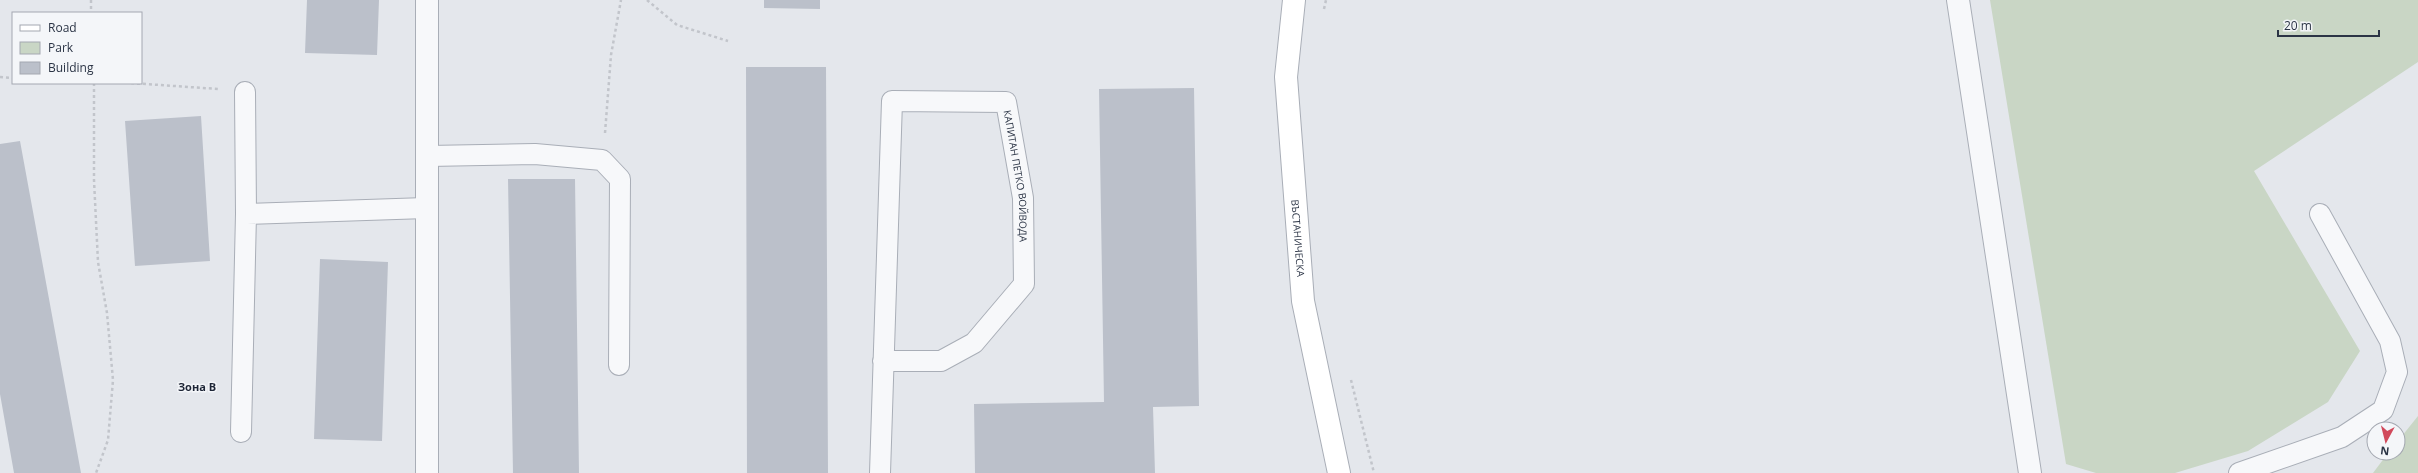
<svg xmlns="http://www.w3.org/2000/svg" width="2418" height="473" viewBox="0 0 2418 473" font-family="'Open Sans',sans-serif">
<rect width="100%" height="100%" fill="#e4e7ec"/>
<path fill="#c9d6c5" d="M1990 0H2418V62L2254 171 2360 351 2328 402 2248 451 2175 473H2096L2066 464Z
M2418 416V473H2373L2388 453H2398V441Z"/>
<path fill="#bbc0ca" d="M307 0H379L377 55 305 53Z
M764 0H820V9L764 8Z
M746 67H826L828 473H747Z
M1194 88 1199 406 1153 407 1155 473H975L974 404 1104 402 1099 89Z
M201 116 210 261 135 266 125 121Z
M20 141 81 473H14L0 394V144Z
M508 179H575L579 473H513Z
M320 259 388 262 382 441 314 439Z"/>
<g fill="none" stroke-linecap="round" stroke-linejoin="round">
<defs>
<g id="lane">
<path d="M245 92 246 214"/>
<path d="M428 156 535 154 602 160 620 179 619 365"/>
<path d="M241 432 246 214 426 208"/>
<path id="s1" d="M880 473 892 101 1006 102 1023 198 1024 284 974 343 941 361H883"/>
<path d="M2239 473 2342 437 2383 410 2397 372 2390 341 2320 214"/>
</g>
<path id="street" d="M427 0V473
M1958 0 2030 473"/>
<g id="secondary">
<path id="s2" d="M1294 0 1286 77 1303 301 1339 473"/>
</g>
</defs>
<use href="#lane" stroke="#a9aeb7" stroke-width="22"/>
<use href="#street" stroke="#a9aeb7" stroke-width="24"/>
<use href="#secondary" stroke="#a9aeb7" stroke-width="24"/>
<path stroke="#c2c5cb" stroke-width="2.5" stroke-dasharray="3 3" stroke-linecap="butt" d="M91 0V13
M647 0 677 25 728 41
M1324 9 1326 0
M0 77 13 78
M94 83V180L98 262 107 313 113 380 108 440 96 473
M131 83 218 89
M605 133 611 55 621 0
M1351 380 1374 473"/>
<use href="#lane" stroke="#f7f8fa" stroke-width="20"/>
<use href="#street" stroke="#f7f8fa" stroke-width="22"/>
<use href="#secondary" stroke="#fff" stroke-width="22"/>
</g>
<g text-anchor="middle" stroke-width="3" stroke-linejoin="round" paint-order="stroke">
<g font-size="10" fill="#2b3445" stroke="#f4f6f9">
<text dy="4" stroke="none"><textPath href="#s1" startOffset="561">КАПИТАН ПЕТКО ВОЙВОДА</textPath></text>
<text dy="4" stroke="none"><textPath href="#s2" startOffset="239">ВЪСТАНИЧЕСКА</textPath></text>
</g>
<g font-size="11" font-weight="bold" fill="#1d2536" stroke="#f4f6f9">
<text x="197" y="391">Зона В</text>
</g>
</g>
<rect x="12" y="12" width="130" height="72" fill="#f4f6f9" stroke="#a4a8b1"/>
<rect x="20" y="25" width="20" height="6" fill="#ffffff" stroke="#a4a8b1"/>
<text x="48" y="32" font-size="12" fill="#2b3445">Road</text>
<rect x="20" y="42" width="20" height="12" fill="#c9d6c5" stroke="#a4a8b1"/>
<text x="48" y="52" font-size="12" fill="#2b3445">Park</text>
<rect x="20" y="62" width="20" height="12" fill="#bbc0ca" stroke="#a4a8b1"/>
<text x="48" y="72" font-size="12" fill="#2b3445">Building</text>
<g transform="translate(2386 441) rotate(187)"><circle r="19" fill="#f4f6f9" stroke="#a4a8b1"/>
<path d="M0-3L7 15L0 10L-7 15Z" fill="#d1495b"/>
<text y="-6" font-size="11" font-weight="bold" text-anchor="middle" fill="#2b3445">N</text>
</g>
<path d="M2278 30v6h101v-6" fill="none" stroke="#2b3445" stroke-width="2"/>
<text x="2284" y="30" font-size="12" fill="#2b3445" stroke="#f4f6f9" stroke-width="3" paint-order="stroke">20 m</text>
</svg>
